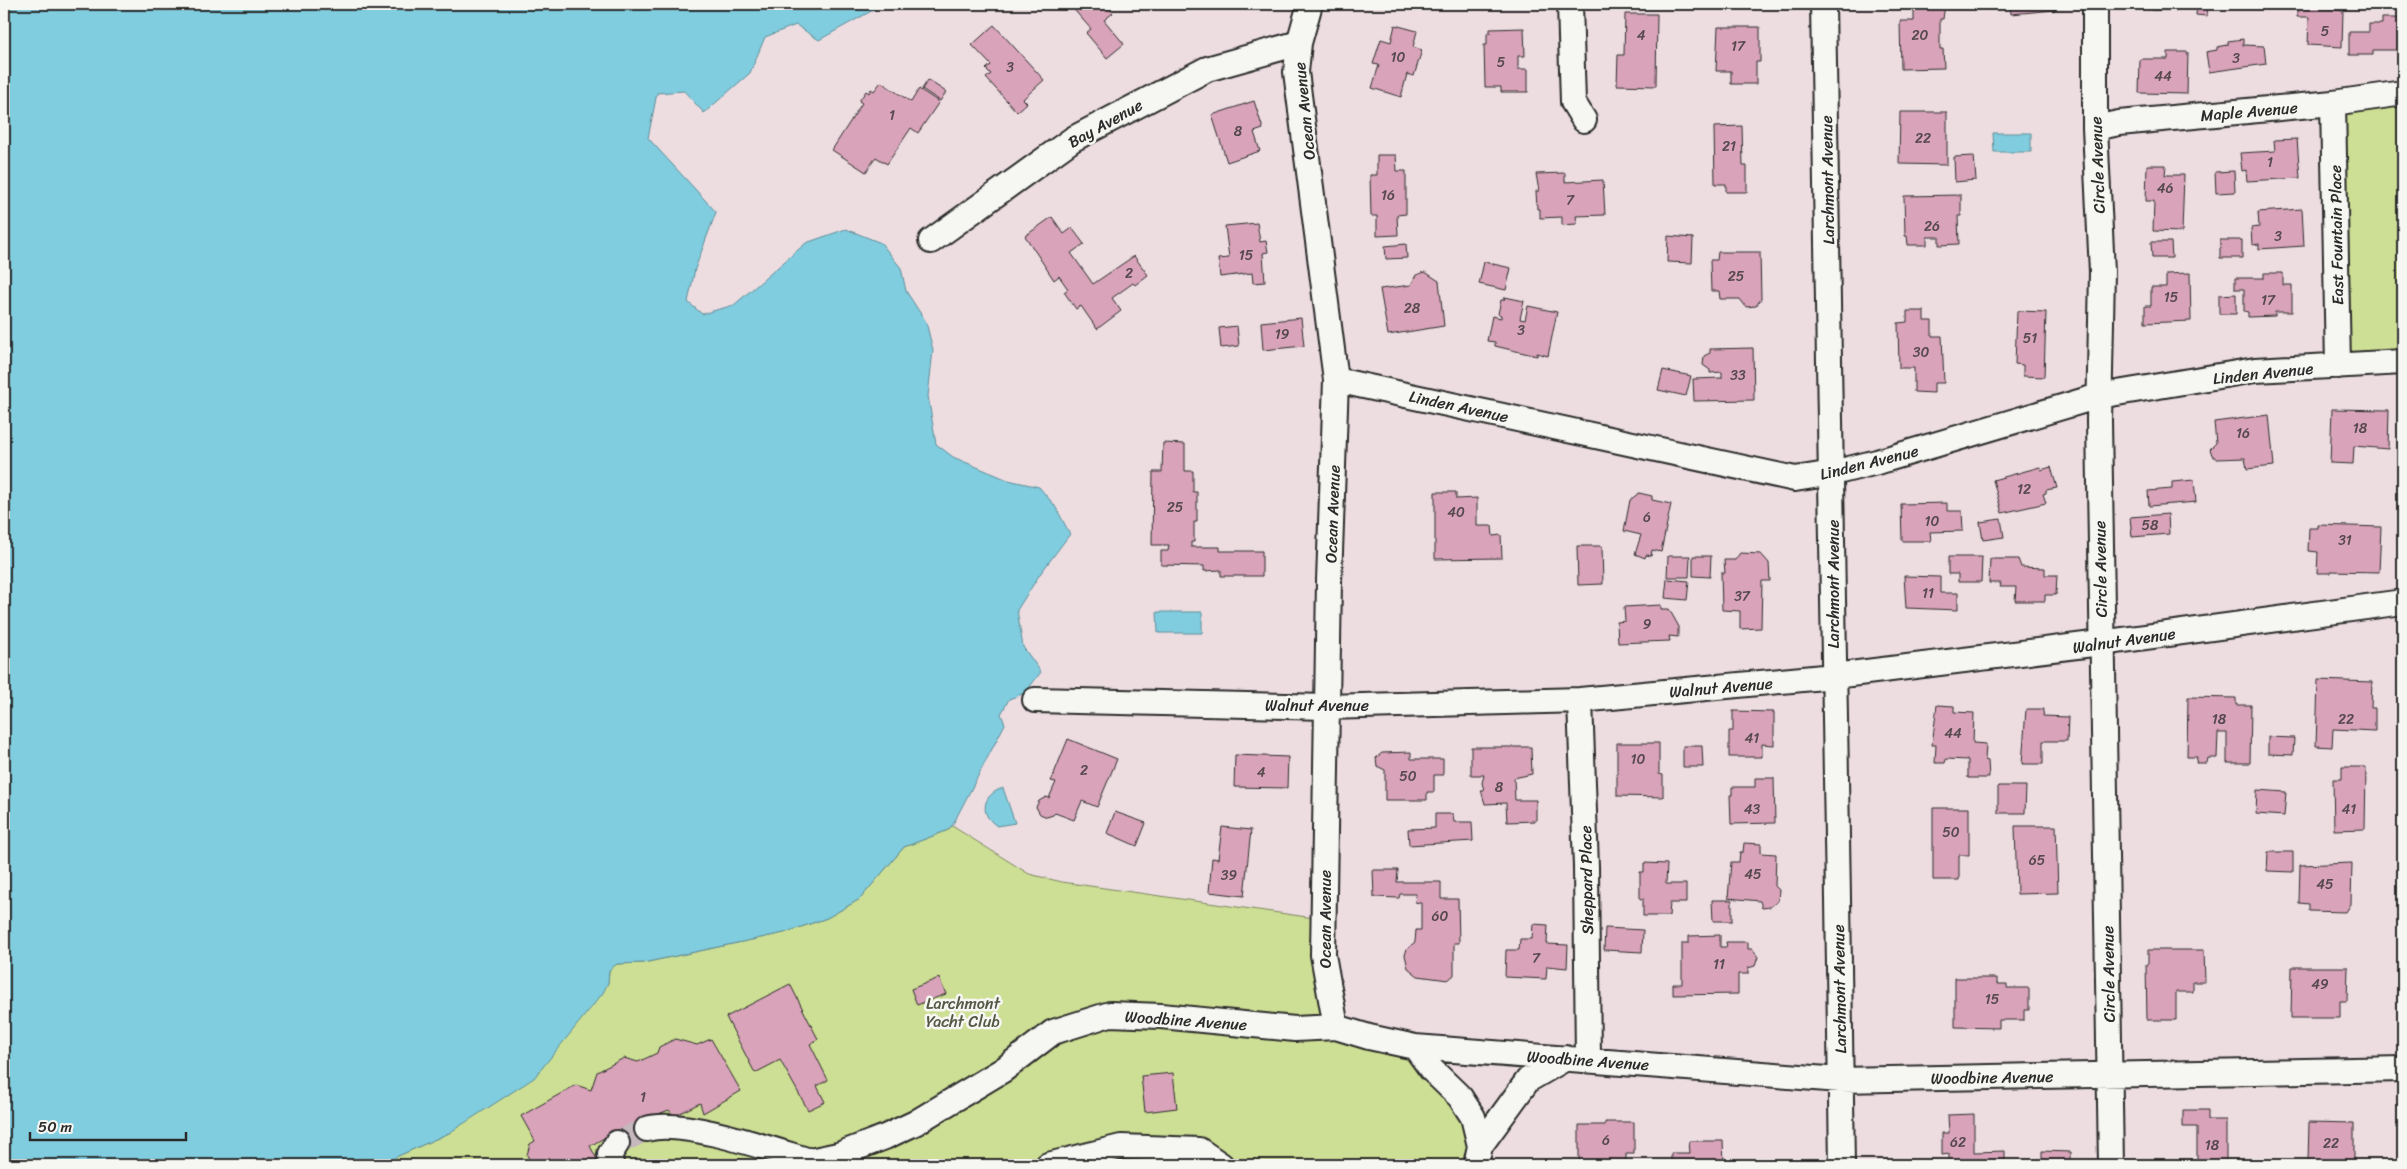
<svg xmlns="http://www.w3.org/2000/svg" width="2407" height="1169" viewBox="0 0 2407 1169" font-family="Sriracha,sans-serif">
<rect width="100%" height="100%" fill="#eddde1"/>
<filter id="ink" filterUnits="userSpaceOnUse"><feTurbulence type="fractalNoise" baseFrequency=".02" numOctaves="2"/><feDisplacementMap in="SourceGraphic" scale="10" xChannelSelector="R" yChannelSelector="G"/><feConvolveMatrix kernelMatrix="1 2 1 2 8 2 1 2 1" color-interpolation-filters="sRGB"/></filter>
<g filter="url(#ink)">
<path fill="#cddf94" stroke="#7c8560" d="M2403 100V356L2345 360 2339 107Z
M952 826 1029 874 1062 882 1321 919 1334 1029 1413 1050 1457 1097 1473 1165H386L396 1157 449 1133 608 983 609 970 616 964 643 963 784 933 827 918 860 899 904 847 946 831Z"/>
<path fill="#80cddf" stroke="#5e8c97" d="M4 4H884L819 40 796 25 765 37 750 73 704 113 684 91 657 93 648 138 716 212 695 269 688 302 702 314 734 305 806 243 846 229 881 243 901 268 906 291 926 322 933 350 928 396 936 444 953 457 1008 480 1039 487 1055 506 1070 534 1040 574 1017 610 1023 647 1041 672 1025 693 1009 699 1001 714 1005 724 952 826 946 831 904 847 860 899 827 918 784 933 643 963 617 964 609 970 608 983 603 993 534 1078 449 1133 396 1157 386 1165H4Z
M1993 133H2031V152H1994Z
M1157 612H1202V633H1158Z
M1003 788 1015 823 997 826C978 814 983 794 1003 788Z"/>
<path fill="#d9a3b9" stroke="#2b2b2b" d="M1069 4H1105L1113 13 1104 20 1124 44 1107 58 1086 33 1091 29Z
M1914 4H1945L1943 19H1940V49H1943L1944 68 1901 69 1900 21H1914Z
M2010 4H2054L2055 10 2011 14Z
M2152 4H2176L2177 10H2151Z
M2197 4H2208L2207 16 2196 15Z
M2297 4H2335V10L2343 11 2342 47 2308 45 2309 17H2297Z
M1625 14H1657L1656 86 1617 85 1618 55H1624Z
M2382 18H2403V50H2373V55H2349V32H2369V24H2382Z
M994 25 1044 80 1023 99 1027 103 1017 112 986 78 991 74 986 69 991 65 972 45Z
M1395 25 1417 31 1413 47 1422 50 1414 76 1407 74 1401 97 1372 88 1379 65 1373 64 1381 39 1391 42Z
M1718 27H1760V62H1756V84H1731V71H1716Z
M1524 28 1525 56H1518V69H1528V92H1501V87H1485L1484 45H1487V33H1490V29Z
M2243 39V45L2264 46 2266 64 2209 72 2206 52 2217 50V47L2228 45V41Z
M2168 52H2188L2187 94 2139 93 2140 59H2168Z
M928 80 946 92 940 101 922 89Z
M881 82 911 102 919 89 939 102 918 133 911 128 887 164 876 157 866 172 832 150 862 103 859 101 866 91 869 93 871 89 874 91Z
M1254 101 1263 129 1254 132 1260 151 1227 162 1212 115Z
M1900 112H1947V165L1899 164Z
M1742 126 1743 166H1747V192H1726V184H1715L1714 127Z
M2297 139 2300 178 2247 181 2246 170 2242 171 2240 153 2275 151 2274 140Z
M1377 155H1396L1397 171H1406V214L1397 215 1398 235 1377 236V216H1371L1370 175H1377Z
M1974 156 1976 180 1955 182 1954 157Z
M2147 165H2166L2165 175H2184L2182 232 2153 231 2154 201H2146Z
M2234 171 2235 192 2216 193 2215 172Z
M1565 173V182L1603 180 1605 215 1576 216 1577 224 1562 225V217L1540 218V209H1537L1536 191H1539L1536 174Z
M1961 195V216H1958L1959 244 1939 245V237H1927V245H1908L1907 236H1905L1904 196Z
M2302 209 2304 246 2259 249V244L2252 245 2251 228 2259 227 2258 212Z
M1052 217 1064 234 1072 228 1084 244 1071 253 1093 284 1134 256 1148 275 1135 285 1133 283 1112 298 1121 311 1097 329 1081 306 1076 309 1064 292 1068 289 1059 276 1054 280 1025 236Z
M1257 223 1260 242 1266 241 1268 252 1263 253 1265 282 1253 283 1252 273 1220 277 1218 259 1229 258 1225 226Z
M1668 236 1693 238 1692 263 1667 262Z
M2220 240H2242V258H2220Z
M2151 242H2171L2172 258H2152Z
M1406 244 1407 258 1386 259 1385 246Z
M1718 252H1760L1761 299 1756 306 1746 307 1740 299H1720L1719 291H1711L1710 260H1717Z
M1484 262 1511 268 1506 290 1479 284Z
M1425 272 1439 281 1444 326 1388 335 1380 289 1411 285 1416 275Z
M2190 273 2191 321 2145 323V306H2151V287H2166V274Z
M2264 273H2283V285H2292V312H2275V316L2248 317V312L2244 311V289H2235V278H2264Z
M2236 294V314H2219V295Z
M1505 297 1524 301 1520 319 1525 320 1528 306 1557 312 1548 356 1537 353V356L1495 346V342L1487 341 1492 316 1501 318V315L1498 314 1501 300H1504Z
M1907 311H1924V321H1932V336H1942L1944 383H1934V393L1914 392V368H1899L1898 323 1907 322Z
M2017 311 2046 312 2044 377 2023 376V365L2015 364Z
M1301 318 1304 346 1263 350 1261 322Z
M1237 326 1239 346 1221 348 1219 328Z
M1753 348 1754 400 1694 401 1693 379 1722 378V372L1710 373V370L1703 365 1704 356 1710 353V349Z
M1663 370 1691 376 1686 396 1658 390Z
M2332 409 2389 410 2388 449 2354 446 2353 464 2330 463Z
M2269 415 2274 466 2247 469 2245 458 2217 459 2212 455 2210 449 2216 443 2214 422Z
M1163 443 1185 444V471H1193V492H1197V522H1194V542H1191V547H1220V551H1262V576H1221V570L1204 571V566L1161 565V551H1168L1169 545H1152L1153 472H1162Z
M2040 467 2041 470 2051 467 2057 488 2046 490V493L2043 494 2046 503 2002 513 1993 480Z
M2194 480 2196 502 2149 506 2148 491 2172 489V482Z
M1435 492H1456V499L1477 498V526H1492L1493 536 1501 535 1502 558 1435 559Z
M1639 493 1652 496V500L1671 504 1661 552 1652 550 1651 556 1646 555 1645 558 1635 554 1641 535 1624 531 1630 500Z
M1947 503V511H1962L1963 531 1930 532 1931 541H1902L1901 504Z
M2168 514 2169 534 2132 537 2130 517Z
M2001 519 2004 537 1983 540 1980 522Z
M2318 525 2381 527 2379 572 2330 571V573H2317L2318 552 2308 551 2309 528H2318Z
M1577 546H1602L1603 584 1578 585Z
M1740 553 1761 554 1769 563 1770 581H1762L1761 628 1740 629V611L1722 610 1721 573H1725L1724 560H1735Z
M1668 556H1690L1689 577H1667Z
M1693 556H1711L1710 577 1693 576Z
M1948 557H1982L1981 582H1958V574H1948Z
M1990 559H2018L2021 567 2045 568V575H2057L2056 595H2045V601H2015L2016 587H2000L2001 583H1989Z
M1904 576 1940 577V593H1958V610L1906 608Z
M1667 579 1689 581 1687 600 1665 598Z
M1661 605V609H1669L1678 625V637L1669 636 1670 641 1618 643 1617 622 1625 621 1624 607Z
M2318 680 2372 682 2371 708H2375V731L2333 729 2332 747 2316 746Z
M2188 697 2236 698V705H2251L2250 763H2227V733H2218L2217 758H2208L2207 763H2196L2197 757H2187Z
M1937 705 1954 706V712L1974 713 1973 743 1986 744 1985 760 1988 761 1989 778H1968V760L1946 759 1945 763H1935L1936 745H1932Z
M2026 709H2044L2043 716 2068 717 2067 741H2043V764H2022Z
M1733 711 1774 712V745L1762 744V757H1729V731H1733Z
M2268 737 2294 738 2293 755 2268 754Z
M1068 739 1117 759 1097 807 1082 801 1074 820 1055 813 1053 815 1047 817 1040 814 1036 807 1039 801 1046 797 1049 798 1056 782 1051 781Z
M1617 743H1659V774L1663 775V797L1617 796Z
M1683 746H1702L1703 767H1683Z
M1471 747H1531L1532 774 1514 778 1515 800H1536V821L1507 822 1506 803 1485 804 1481 790H1484L1482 783 1484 775H1471Z
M1411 752V759H1443V775H1434V792H1427V800H1385V770L1377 766 1376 758 1382 753Z
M1235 755 1288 757 1287 788 1234 787Z
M2342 767H2366L2365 829 2334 830 2333 779H2342Z
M1755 778H1774L1775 823 1731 824 1730 795H1732V787H1755Z
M1998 786H2026L2025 813H1998Z
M2257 790 2286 792 2284 816 2256 814Z
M1933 808H1969V855H1959V880H1933Z
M1115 812 1146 823 1137 846 1107 833Z
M1435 814H1453L1454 822H1472L1473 841 1409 845 1408 829 1435 828Z
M2015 826H2056L2058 893 2017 894Z
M1222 827 1251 830 1244 896 1209 892 1212 858 1218 859Z
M1744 843 1761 844V853L1776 854 1775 886 1779 890 1778 901 1770 907 1762 908 1760 901 1728 898 1731 862H1739L1740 852H1743Z
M2268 852H2293V872L2267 871Z
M1644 863 1667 864 1666 884H1686V903H1670L1669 916H1643V898L1640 899V872H1644Z
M2352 863 2351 904 2346 912 2309 911V904L2299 903 2300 865Z
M1373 870H1398L1397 882H1441V899H1458L1459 943H1454V975L1448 980 1418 976 1408 968 1405 955 1407 949 1415 942 1416 930H1421V903L1415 902 1416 894H1400L1399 898 1374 897Z
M1712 900H1732V921H1713Z
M1533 924 1548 925 1547 944 1568 945 1567 968 1547 966 1546 979 1505 977 1506 950H1519L1520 939H1532Z
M1605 928 1643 930 1642 952 1604 950Z
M1720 935V947H1727L1726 942H1748V949H1752L1758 957 1755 966 1748 968V974H1738V994L1673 995V984H1682V943H1689V936Z
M2148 950H2204L2205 982H2193V992H2176V1020H2147L2146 964H2148Z
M2292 967H2348L2347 1001H2340V1018H2291Z
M939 978 946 994 917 1005 911 989Z
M1955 978H1997V984H2007V988H2029V1010H2024V1020H1999V1028L1955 1027Z
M790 984 818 1039 810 1044 828 1080 817 1086 825 1102 808 1110 780 1060 755 1073 726 1017Z
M675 1039 697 1045 711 1039 741 1091 703 1113 700 1103 674 1116 669 1110 642 1120 649 1132 621 1148 611 1134 590 1146 600 1165H532L527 1155 530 1144 535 1141 521 1116 576 1085 591 1090 597 1072 624 1058 638 1062 657 1053 659 1047Z
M1173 1073 1177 1108 1145 1112 1141 1076Z
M2183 1110H2208V1120H2226V1165H2188V1163H2197V1127H2183Z
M1974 1114V1152L2005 1151V1165H1949V1154L1942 1155V1133H1949L1948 1115Z
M1605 1122H1634V1154H1626V1165H1579V1125H1605Z
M2309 1122 2354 1123V1165H2302V1162H2308Z
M1689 1141H1723L1724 1163 1743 1162V1165H1671V1153H1690Z
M2042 1151 2070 1152V1165H2042Z
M2172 1163V1165H2151V1164Z"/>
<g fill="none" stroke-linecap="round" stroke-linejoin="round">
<path stroke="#c6b9bd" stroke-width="24" stroke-dasharray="24 12" stroke-linecap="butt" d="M617 1143 647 1129"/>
<defs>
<path id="minor" d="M1310 4 1299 43 1296 72 1336 380 1329 581 1323 955 1336 1027
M1570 4 1573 102 1584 120
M1823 4C1831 391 1836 778 1842 1165
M2095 4V128L2102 272 2099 421 2111 1165
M2333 103 2338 366
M2095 128 2119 123 2333 103 2403 93
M931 241 1073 139 1207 69 1299 43
M1336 380 1795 479 1833 473 1877 462 2099 396 2255 370 2403 362
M1035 700 1327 707 1580 700 1834 676 2101 643 2403 602
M1580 700 1586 867 1588 1059
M1415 1047 1431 1069 1460 1097 1473 1117 1480 1146 1476 1165
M647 1129C681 1118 773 1150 810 1161
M1480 1146 1528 1080 1566 1058
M611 1165 610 1154 617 1143
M791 1165 838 1155 885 1137 915 1123 1003 1070 1053 1032 1110 1014 1161 1016 1295 1029 1336 1027 1369 1037 1415 1047 1840 1080 2403 1069
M1048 1165 1121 1147 1199 1150 1221 1165"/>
</defs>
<use href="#minor" stroke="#2b2b2b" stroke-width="28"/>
<use href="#minor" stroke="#f6f6f2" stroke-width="24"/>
</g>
</g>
<g text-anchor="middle" stroke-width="5" stroke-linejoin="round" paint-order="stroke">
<g font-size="14" fill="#56494e">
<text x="2325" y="36">5</text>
<text x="1641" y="40">4</text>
<text x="1920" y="40">20</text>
<text x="1738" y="51">17</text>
<text x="1398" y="62">10</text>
<text x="2236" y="63">3</text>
<text x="1501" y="67">5</text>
<text x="1010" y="72">3</text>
<text x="2163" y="81">44</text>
<text x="892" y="120">1</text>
<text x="1238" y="136">8</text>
<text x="1923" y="143">22</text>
<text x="1729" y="151">21</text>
<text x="2270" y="167">1</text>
<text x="2165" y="193">46</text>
<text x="1388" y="200">16</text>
<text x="1570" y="205">7</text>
<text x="1932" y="231">26</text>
<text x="2278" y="241">3</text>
<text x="1246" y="260">15</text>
<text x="1129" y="278">2</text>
<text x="1736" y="281">25</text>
<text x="2171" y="302">15</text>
<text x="2268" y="305">17</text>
<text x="1412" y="313">28</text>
<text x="1521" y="335">3</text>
<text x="1282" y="339">19</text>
<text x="2030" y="343">51</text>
<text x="1921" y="357">30</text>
<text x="1738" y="380">33</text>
<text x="2360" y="433">18</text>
<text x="2243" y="438">16</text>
<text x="2024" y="494">12</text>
<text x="1175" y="512">25</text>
<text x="1456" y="517">40</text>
<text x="1647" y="522">6</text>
<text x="1932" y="526">10</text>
<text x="2150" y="530">58</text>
<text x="2345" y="545">31</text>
<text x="1928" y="598">11</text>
<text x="1742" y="601">37</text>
<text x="1647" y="629">9</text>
<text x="2219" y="724">18</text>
<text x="2346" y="724">22</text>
<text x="1953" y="738">44</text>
<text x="1752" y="743">41</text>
<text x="1638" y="764">10</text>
<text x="1084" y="775">2</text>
<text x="1261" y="777">4</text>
<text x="1408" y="781">50</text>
<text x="1499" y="792">8</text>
<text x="1752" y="814">43</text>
<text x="2349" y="814">41</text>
<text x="1951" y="837">50</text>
<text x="2037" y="865">65</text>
<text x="1753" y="879">45</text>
<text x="1229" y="880">39</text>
<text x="2325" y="889">45</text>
<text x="1440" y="921">60</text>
<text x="1536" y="963">7</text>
<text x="1719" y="969">11</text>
<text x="2320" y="989">49</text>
<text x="1992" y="1004">15</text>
<text x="643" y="1102">1</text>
<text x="1606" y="1145">6</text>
<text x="1958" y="1147">62</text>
<text x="2331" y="1148">22</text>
<text x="2212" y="1150">18</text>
</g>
<g font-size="16" fill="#2b2b2b" stroke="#f6f6f2">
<text transform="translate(1304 111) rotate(-96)" y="6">Ocean Avenue</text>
<text transform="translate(2249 111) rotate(-5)" y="6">Maple Avenue</text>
<text transform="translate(1105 123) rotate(-29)" y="6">Bay Avenue</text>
<text transform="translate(2097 165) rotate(-92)" y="6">Circle Avenue</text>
<text transform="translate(1827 180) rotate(-91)" y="6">Larchmont Avenue</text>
<text transform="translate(2336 235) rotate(-91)" y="6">East Fountain Place</text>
<text transform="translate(2263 373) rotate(-6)" y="6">Linden Avenue</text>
<text transform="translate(1459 406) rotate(12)" y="6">Linden Avenue</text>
<text transform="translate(1869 462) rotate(-14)" y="6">Linden Avenue</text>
<text transform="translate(1332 514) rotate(-88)" y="6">Ocean Avenue</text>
<text transform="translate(2100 569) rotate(-91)" y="6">Circle Avenue</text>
<text transform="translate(1833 584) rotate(-90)" y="6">Larchmont Avenue</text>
<text transform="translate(2124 640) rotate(-8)" y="6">Walnut Avenue</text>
<text transform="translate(1721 687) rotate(-5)" y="6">Walnut Avenue</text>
<text x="1317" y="711">Walnut Avenue</text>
<text transform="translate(1586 880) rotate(-91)" y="6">Sheppard Place</text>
<text transform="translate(1325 919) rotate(-90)" y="6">Ocean Avenue</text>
<text transform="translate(2108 974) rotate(-91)" y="6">Circle Avenue</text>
<text transform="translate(1839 989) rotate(-91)" y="6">Larchmont Avenue</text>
<text transform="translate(1186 1020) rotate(4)" y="6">Woodbine Avenue</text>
<text transform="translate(1588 1060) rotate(4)" y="6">Woodbine Avenue</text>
<text transform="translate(1992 1077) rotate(-1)" y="6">Woodbine Avenue</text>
</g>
<g font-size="16" fill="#545845" stroke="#f6f6f2">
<text x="963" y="1009">Larchmont<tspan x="963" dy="18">Yacht Club</tspan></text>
</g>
</g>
<rect width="2407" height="1169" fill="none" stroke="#f6f6f2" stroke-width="20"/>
<rect x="10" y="10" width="2387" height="1149" fill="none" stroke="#2b2b2b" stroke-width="2" filter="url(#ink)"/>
<path d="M30 1132v8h156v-8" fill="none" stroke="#2b2b2b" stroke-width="2.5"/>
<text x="38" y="1132" font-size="15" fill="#2b2b2b" stroke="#f6f6f2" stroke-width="4" paint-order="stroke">50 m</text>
</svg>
